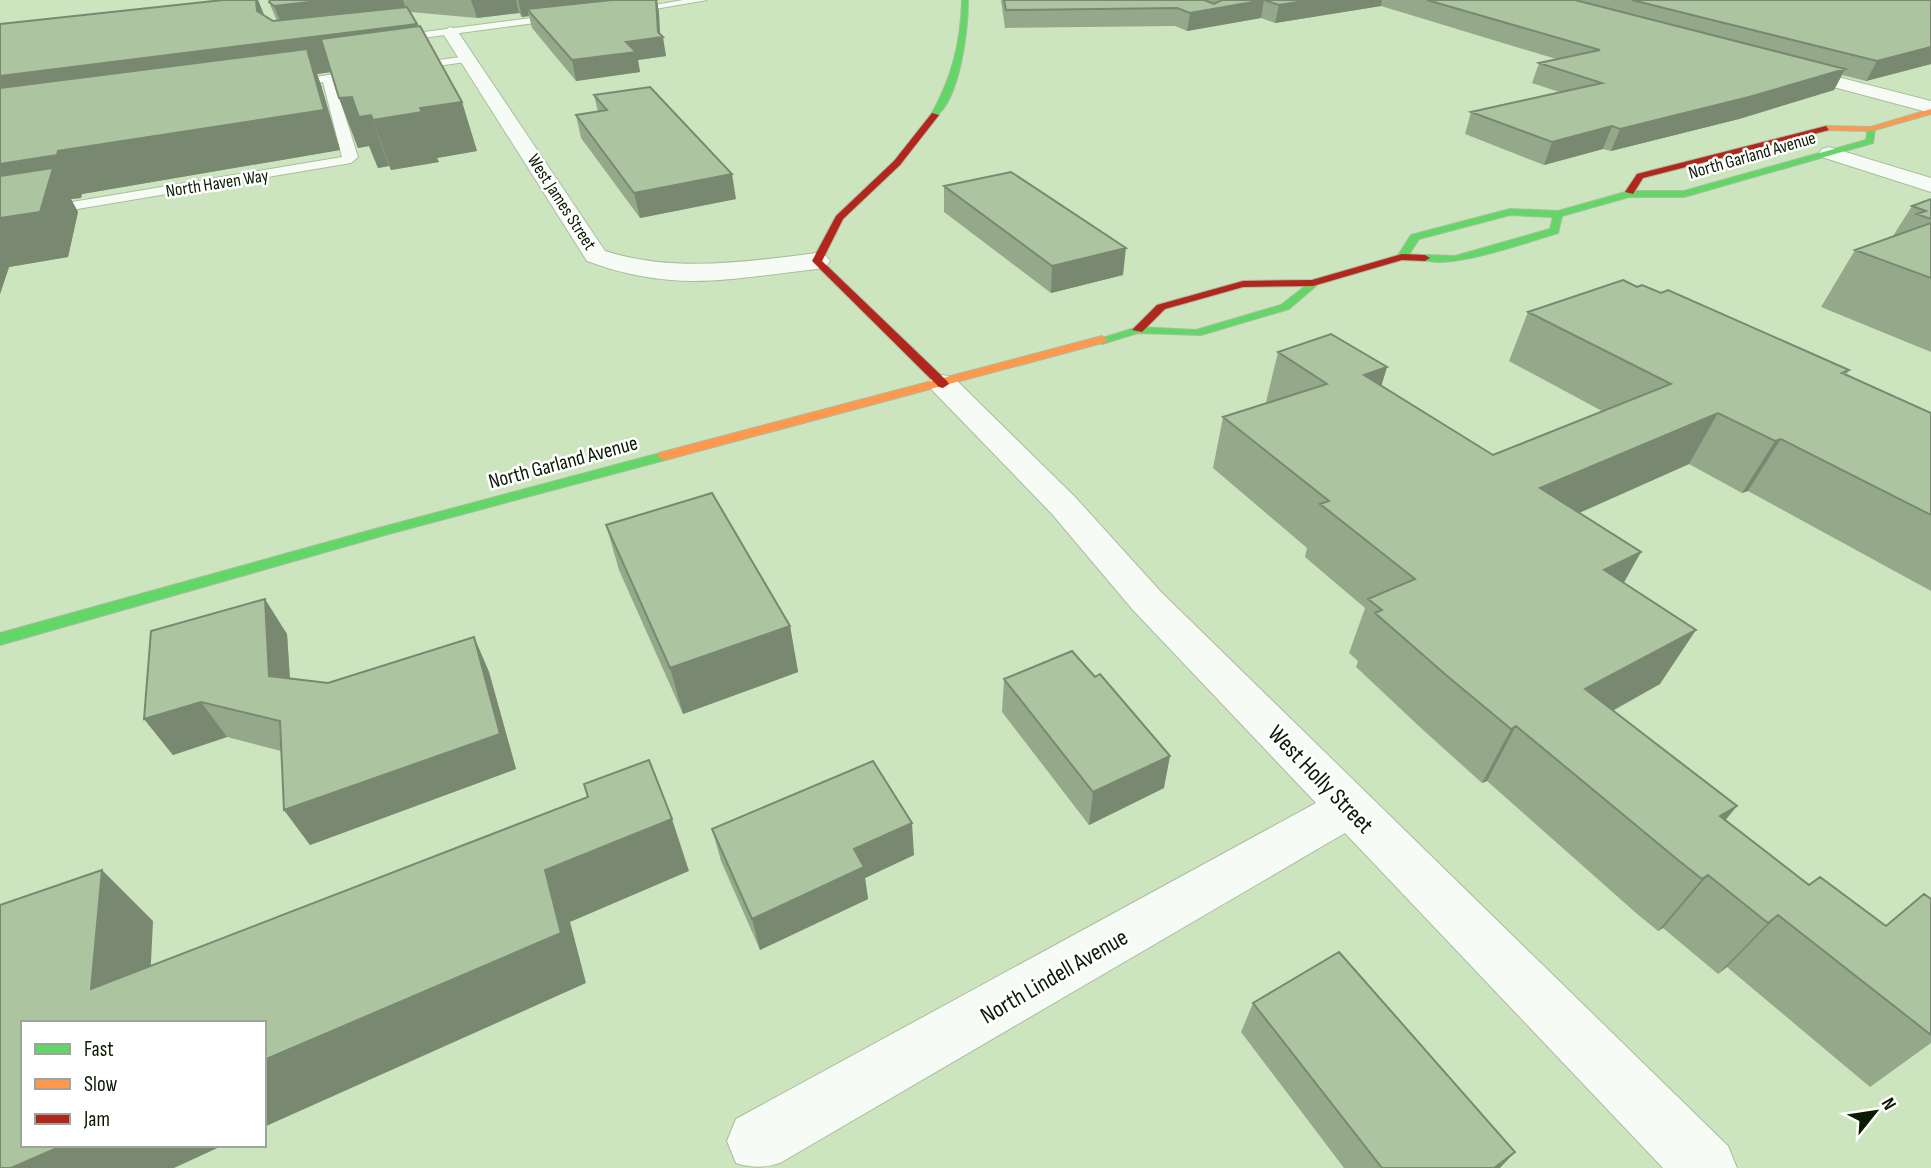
<svg xmlns="http://www.w3.org/2000/svg" width="1931" height="1168" viewBox="0 0 1931 1168" font-family="'Sofia Sans Condensed',sans-serif">
<rect width="100%" height="100%" fill="#cce5bf"/>
<g fill="none" stroke-linecap="round" stroke-linejoin="round">
<defs>
<path id="lane" d="M683 0H707L626 14 621 11Z
M562 14 567 17 565 19 393 42 388 39 393 36Z
M468 56 472 57V61L410 70 404 67 410 64Z
M363 70 367 71V75L334 81 358 157 351 163 0 222V214L342 157 323 82 288 87 282 84 288 81Z"/>
<path id="street" d="M450 27 456 29 605 251C674 273 746 262 817 253L826 256 830 261 826 266 817 269C772 274 716 284 671 280 643 278 614 271 587 261L442 32Z
M1787 64 1931 101V113L1781 73 1778 69Z
M1829 147 1931 178V192L1822 157 1819 153 1822 149Z
M943 375 954 378 1076 498 1161 592 1728 1146 1737 1168H1663L1345 833 780 1163C764 1168 752 1168 736 1163L727 1141 736 1119 1316 803 1133 610 1052 514 932 390 928 384 932 378Z"/>
<path id="fast" d="M962 0H968C968 30 960 100 935 117L931 115C952 78 961 42 962 0Z
M1868 127 1875 129 1873 143 1684 197H1629L1562 216 1558 233C1531 241 1442 273 1420 258L1425 255 1455 256 1550 229 1553 217 1510 215 1419 239 1406 259 1397 257 1411 235 1510 209 1558 211 1629 191H1684L1866 140Z
M1313 280 1318 283 1317 285 1289 309 1201 335 1138 333 1102 344 1096 340 1138 327 1196 330 1281 305Z
M664 452 669 453 671 456 669 459 385 535 0 645V633L375 529Z"/>
<path id="slow" d="M1931 109V114L1871 131 1826 130 1822 128 1826 126 1871 127Z
M1102 336 1108 340 1106 342 669 459 664 460 657 456 659 453Z"/>
<path id="jam" d="M932 113 939 115 900 165 843 219 822 261 947 381 949 384 943 388 939 387 812 261 836 216 894 161Z
M1826 126 1829 130 1643 178 1633 194 1625 192 1637 174Z
M1402 254 1425 255 1430 258 1425 261 1402 260 1313 286 1243 287 1165 309 1142 332 1132 330 1157 305 1243 281 1312 280Z"/>
</defs>
<use href="#lane" stroke="#a9bd9f" stroke-width="2"/>
<use href="#street" stroke="#a9bd9f" stroke-width="2"/>
<use href="#fast" stroke="#a9bd9f" stroke-width="2"/>
<use href="#slow" stroke="#a9bd9f" stroke-width="2"/>
<use href="#jam" stroke="#a9bd9f" stroke-width="2"/>
<use href="#lane" fill="#f7fbf5" fill-rule="evenodd"/>
<use href="#street" fill="#f7fbf5" fill-rule="evenodd"/>
<use href="#fast" fill="#63d668" fill-rule="evenodd"/>
<use href="#slow" fill="#ff974d" fill-rule="evenodd"/>
<use href="#jam" fill="#b3261e" fill-rule="evenodd"/>
</g>
<path fill="#95a98a" d="M223 0H258L264 16 273 21H277L269 2 270 0H658L657 1 659 13 660 34 666 56 638 60 640 72 576 81 532 28 529 16 522 17 519 13 477 18 410 12 462 102 477 151 437 158 439 162 391 170 389 166 378 168 369 146 358 148 339 98 331 72 317 74 321 85 340 150 82 194 81 198 71 199 78 212 68 257 9 267 0 294V24Z
M1001 0H1931V64L1866 81 1842 75 1834 90 1739 119 1611 151 1603 149 1544 165 1465 134 1471 112 1559 92 1532 83 1539 63 1556 59 1381 6 1275 23 1261 18 1187 31 1175 26 1005 28Z
M594 95 736 199 640 218 581 138 576 115 598 112Z
M944 186 1123 275 1051 293 944 212Z
M1931 199V352L1821 307 1855 250 1893 236 1912 206Z
M1637 287 1661 293 1849 370 1846 375 1931 413V591L1748 491 1742 493 1689 464 1579 513 1624 583 1660 684 1613 711 1725 820 1809 885 1886 926 1931 899V1043L1870 1087 1727 967 1718 974 1663 928 1658 931 1636 913 1487 781 1482 783 1422 729 1356 667 1358 661 1349 653 1365 608 1305 557 1307 548 1213 468 1223 417 1267 402H1266L1278 352 1387 367 1381 386 1493 455 1602 411 1509 361 1528 312Z
M606 525 790 626 798 672 683 714 619 570Z
M287 634 290 679 328 683 474 637 489 672 516 769 310 845 284 810 281 751 227 737 173 755 144 719Z
M1095 677 1164 788 1089 825 1002 712 1004 679Z
M712 829 914 855 865 878 868 899 760 950 721 861Z
M1253 1003 1500 1168H1344L1241 1032Z"/>
<path fill="#798971" d="M256 0H258L270 29 288 40 274 6 327 0H403L411 25 417 24 428 59 317 74 321 85 340 150 82 194 81 198 71 199 78 212 68 257 9 267 0 294V76Z
M471 0H516L519 13 477 18Z
M518 0H658L657 1 659 13 660 37H663L666 56 638 60 640 72 576 81 572 60 527 9 529 16 522 17Z
M1264 0 1261 18 1187 31 1190 13Z
M1310 0H1382L1381 6 1275 23 1279 5Z
M1931 47V64L1866 81 1877 61Z
M1845 69 1834 90 1739 119 1611 151 1620 129Z
M352 97 371 115 389 166 378 168 369 146 358 148 339 98Z
M462 102 477 151 437 158 439 162 391 170 373 120 420 108Z
M1612 126 1603 149 1544 165 1552 142Z
M732 174 736 199 640 218 634 193Z
M1126 248 1123 275 1051 293 1052 266Z
M1387 367 1372 417 1364 375Z
M1718 413 1689 464 1516 541 1540 488Z
M1781 439 1748 491 1742 493 1775 441Z
M1641 552 1611 606 1604 570Z
M265 599 287 634 292 712 269 676Z
M790 626 798 672 683 714 670 668Z
M1696 630 1660 684 1553 743 1585 689Z
M474 637 489 672 516 769 310 845 284 810Z
M201 702 227 737 173 755 144 719Z
M1516 726 1487 781 1482 783 1511 729Z
M1170 756 1164 788 1089 825 1093 792Z
M1737 806 1693 860 1720 816Z
M672 819 689 871 570 922 586 983 264 1127V1060L545 870Z
M912 823 914 855 865 878 868 899 760 950 752 919 854 849Z
M102 870 153 921 148 1023 91 989Z
M1708 875 1663 928 1658 931 1702 879Z
M1778 915 1727 967 1718 974 1768 923Z
M64 1145H224L174 1168H11Z
M1515 1152 1500 1168H1494Z"/>
<path fill="#adc4a1" stroke="#798971" stroke-width="2" d="M223 0H256L257 11 273 21 407 7 417 24 0 76V24Z
M270 0H327L274 6 269 2Z
M612 0H656L658 32 663 37 626 42 636 52 572 60 527 9Z
M1004 0H1204L1214 4 1222 0H1310L1279 5 1264 0 1190 13 1177 8 1006 10Z
M1427 0H1575L1845 69 1749 97 1620 129 1612 126 1552 142 1471 112 1602 83 1539 63 1600 50Z
M1632 0H1931V47L1877 61Z
M420 26 462 102 420 108 422 112 373 120 371 115 359 117 352 97 339 98 321 39Z
M307 49 324 110 58 151 57 155 0 164V88Z
M650 87 732 174 634 193 576 115 607 110 594 95Z
M53 168 40 212 0 218V176Z
M1011 172 1126 248 1052 266 944 186Z
M1931 199V219L1917 214 1926 211 1912 206Z
M1931 223V278L1855 250Z
M1623 280 1637 287 1642 285 1661 293 1668 290 1849 370 1842 373 1931 413V515L1781 439 1775 441 1718 413 1540 488 1641 552 1604 570 1696 630 1585 689 1737 806 1720 816 1809 885 1820 877 1886 926 1924 894 1931 899V1035L1778 915 1768 923 1708 875 1702 879 1678 860 1516 726 1511 729 1446 675 1375 613 1382 610 1368 599 1415 579 1320 504 1329 501 1223 417 1327 384 1278 352 1331 334 1387 367 1364 375 1493 455 1671 384 1528 312Z
M712 493 790 626 670 668 606 525Z
M265 599 269 676 328 683 474 637 500 734 284 810 280 721 201 702 144 719 151 631Z
M1072 651 1095 677 1100 674 1170 756 1093 792 1004 679Z
M649 760 672 819 545 870 561 933 264 1060V1023H23V1145H64L11 1168H0V905L102 870 91 989 588 797 584 784Z
M873 761 912 823 854 849 864 867 752 919 712 829Z
M1339 952 1515 1152 1494 1168H1382L1253 1003Z"/>
<g text-anchor="middle" stroke-width="5" stroke-linejoin="round" paint-order="stroke">
<g font-size="18" fill="#0a1b02" stroke="#fff">
<text transform="translate(1752 155) rotate(-16)" y="6">North Garland Avenue</text>
<text transform="translate(217 183) rotate(-9)" y="6">North Haven Way</text>
<text transform="translate(562 202) rotate(57)" y="6">West James Street</text>
</g>
<g font-size="21" fill="#0a1b02" stroke="#fff">
<text transform="translate(563 462) rotate(-15)" y="7">North Garland Avenue</text>
</g>
<g font-size="24" fill="#0a1b02" stroke="#fff">
<text transform="translate(1321 779) rotate(46)" y="8">West Holly Street</text>
<text transform="translate(1054 976) rotate(-30)" y="8">North Lindell Avenue</text>
</g>
</g>
<rect x="21" y="1021" width="245" height="126" fill="#ffffff" stroke="#9da49a" stroke-width="2"/>
<rect x="35" y="1044" width="35" height="10" fill="#63d668" stroke="#9da49a" stroke-width="2"/>
<text x="84" y="1056" font-size="21" fill="#0a1b02">Fast</text>
<rect x="35" y="1079" width="35" height="10" fill="#ff974d" stroke="#9da49a" stroke-width="2"/>
<text x="84" y="1091" font-size="21" fill="#0a1b02">Slow</text>
<rect x="35" y="1114" width="35" height="10" fill="#b3261e" stroke="#9da49a" stroke-width="2"/>
<text x="84" y="1126" font-size="21" fill="#0a1b02">Jam</text>
<g transform="translate(1875 1112) rotate(60)" stroke="#ffffff" stroke-width="5" paint-order="stroke">
<path d="M0-5L12 26L0 18L-12 26Z" fill="#0a1b02"/>
<text y="-10" font-size="19" font-weight="bold" text-anchor="middle" fill="#0a1b02">N</text>
</g>
</svg>
